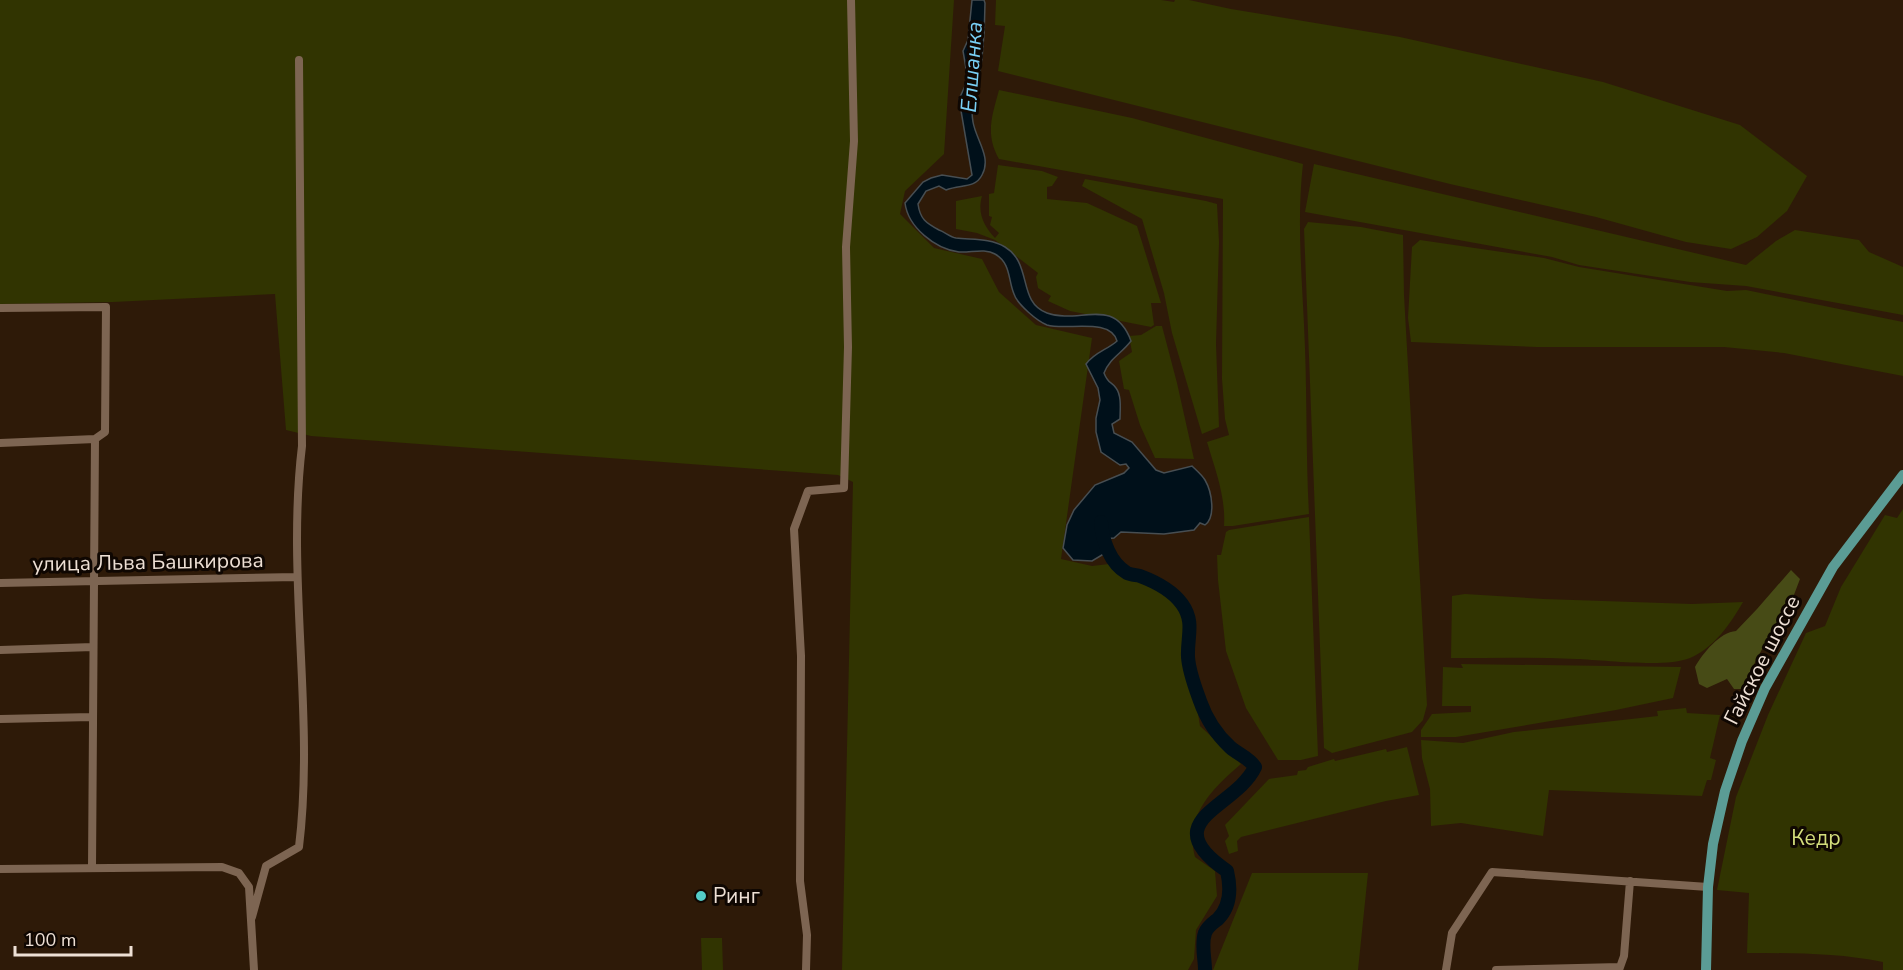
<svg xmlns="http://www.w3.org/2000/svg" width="1903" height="970" viewBox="0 0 1903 970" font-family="'Nunito Sans',sans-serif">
<rect width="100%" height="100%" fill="#2e1a08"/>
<path fill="#313401" d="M0 0H954L944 154 905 191 900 214 934 248 982 259 999 292 1036 325 1092 338 1061 559 1092 566 1109 564 1172 599 1185 617V632L1200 726 1241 764C1212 789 1184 816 1195 857L1215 871 1217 896 1196 930 1194 959 1188 970H842L853 482 838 475 311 436 286 430 275 294 113 302 0 304Z
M996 0H1161L1174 2 1175 0H1189L1231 9 1400 37 1603 82 1740 125 1807 176 1787 211 1757 237 1731 249 1686 242 1596 217 1450 184 998 71 1005 26 995 25Z
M999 90 1132 118 1303 164C1296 225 1303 287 1305 348 1307 403 1306 459 1309 514L1233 526H1224C1226 497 1215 469 1207 442L1229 435 1225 419 1222 379 1223 199 999 159C985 134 992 116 999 90Z
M1314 164 1746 265 1776 241 1795 230 1859 240 1869 252 1903 267V315L1746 286 1690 282 1579 265 1552 257 1305 212Z
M998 165 1042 171 1058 177 1052 186 1047 187V199L1087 203 1137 226 1161 303H1151L1154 325 1151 327 1070 311 1048 301 1051 296 1038 288 1036 277 1038 273 995 240 977 233 956 229V201L982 196C977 213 984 226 995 238L999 233 990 225 992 217 989 216V194L994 193Z
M1085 179 1206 201 1217 204 1219 242 1216 344 1219 427 1202 434 1172 333 1164 293 1142 219 1082 186Z
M1308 222 1361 227 1403 235 1404 295 1427 705 1423 720 1412 732 1332 753 1324 748C1317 575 1311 402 1304 229Z
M1420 240 1544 258 1579 267 1727 291 1746 290 1903 322V376L1784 353 1724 347H1537L1411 342 1408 318 1412 247Z
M1156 326H1162L1177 383 1194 459 1155 458 1140 425 1129 390 1124 389 1119 361 1132 352 1129 336 1141 335Z
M1903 509V970H1883V962C1838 953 1792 953 1747 953L1749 893 1717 890 1736 797 1768 715 1806 633 1825 626 1841 587 1885 515 1897 518Z
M1309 517 1318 756 1301 760H1278L1246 708 1226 651 1218 580 1217 555H1221L1226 532 1229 530Z
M1465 594 1544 599 1692 604 1743 602C1731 623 1714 648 1690 658 1666 668 1605 660 1576 659 1534 657 1493 658 1451 658L1452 596Z
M1461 664 1681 667 1673 698 1616 710 1456 737H1421V730L1432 714 1471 712V706H1442L1443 667 1463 668Z
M1686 708 1687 713 1720 715 1710 758 1716 760 1711 780H1707L1702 796 1549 790 1543 836 1461 823 1431 826 1430 789 1422 758 1421 740 1463 743 1514 732 1658 716 1657 711Z
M1407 747 1419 795 1386 801 1241 837 1237 841 1238 851 1229 854 1225 841 1229 836 1225 825 1269 779 1297 775 1298 771 1306 770 1308 767 1334 759 1335 761 1386 749 1387 752Z
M1252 873H1368L1358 970H1213Z
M701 938H722L723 970H702Z"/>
<path fill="#474b16" d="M1791 570 1800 579 1792 600 1769 636 1741 689H1734L1727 679 1707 688 1699 684 1695 667C1703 653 1720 632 1736 631L1757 609Z"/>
<path fill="#00101a" stroke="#474e52" stroke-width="1.5" d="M972 0H984L985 3C985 21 984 40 982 58 980 79 969 101 973 122 976 140 992 157 982 175 975 189 960 184 946 190L939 186 926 191 918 204C920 219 926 223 939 230 945 232 950 237 956 238 972 240 990 238 1005 247 1033 264 1017 302 1047 313 1079 325 1114 295 1131 341 1121 354 1110 358 1104 373 1108 384 1111 381 1116 388 1122 396 1120 410 1120 419L1112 424 1114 433 1132 442 1156 470 1164 473 1192 466C1196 470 1202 475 1205 480 1212 492 1216 517 1205 525L1200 523 1194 530 1164 534 1121 532 1114 538 1104 539C1101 545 1103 548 1107 552L1092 561 1073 560 1063 548 1067 525 1074 510 1095 485 1124 473 1129 468 1126 464 1120 465 1101 452 1096 432V418L1100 400 1098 388 1086 364C1095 352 1107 350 1117 341 1110 317 1066 331 1047 325 1037 321 1017 304 1014 294 1008 280 1011 263 995 254 985 248 970 253 959 252 935 249 908 227 905 203L923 182 931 178 942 175 967 179 972 175 959 99 966 84 967 74 963 51 968 40Z"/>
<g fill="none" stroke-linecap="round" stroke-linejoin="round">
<path stroke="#00101a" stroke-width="14" d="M1101 522C1102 540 1110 563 1127 573 1131 575 1136 575 1140 576 1156 582 1172 590 1182 604 1195 622 1187 637 1188 657 1189 672 1195 687 1200 701 1206 718 1217 735 1230 747 1239 755 1248 757 1255 767 1236 808 1153 820 1227 871 1231 888 1231 906 1218 919 1213 923 1207 927 1205 933 1201 944 1205 958 1205 970"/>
<path stroke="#7d6552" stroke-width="8" d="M0 308 106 307 105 432 95 439 0 443
M0 583 297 577
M0 650 93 647
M0 719 92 717
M92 868 95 439
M0 869 222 867 239 873 249 887 254 970
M252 917 266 866 299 847C315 715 286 579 302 446L299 60
M806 970 807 935 800 881 801 656 794 529 808 491 844 488 848 347 846 247 854 141 851 0
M1446 970 1452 933 1492 872 1708 887
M1496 970 1620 967
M1619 970 1624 956 1630 881"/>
<path stroke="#5b9c95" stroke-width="10" d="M1706 970 1708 887 1713 844 1725 791 1742 741 1765 688 1833 567 1903 475"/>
</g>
<circle fill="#54cdc8" stroke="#0f0702" stroke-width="2" cx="701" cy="896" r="6"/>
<g text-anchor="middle" stroke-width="6" stroke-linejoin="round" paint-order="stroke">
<g font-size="21" fill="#eee0d5" stroke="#0f0702">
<text transform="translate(148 562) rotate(-1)" y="7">улица Льва Башкирова</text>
<text transform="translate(1762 660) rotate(-63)" y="7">Гайское шоссе</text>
</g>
<g font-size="21" fill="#d4de7c" stroke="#0f0702">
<text x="1816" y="845">Кедр</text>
</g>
<g font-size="21" fill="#eee0d5" stroke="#0f0702" text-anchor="start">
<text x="713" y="903">Ринг</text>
</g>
<g font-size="22" font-style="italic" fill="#79cff4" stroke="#0f0702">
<text transform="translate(971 67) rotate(-86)" y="8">Елшанка</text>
</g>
</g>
<path d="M15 946v9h116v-9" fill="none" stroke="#eee0d5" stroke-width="3"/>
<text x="24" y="946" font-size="18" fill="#eee0d5" stroke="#0f0702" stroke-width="4.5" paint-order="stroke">100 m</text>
</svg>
